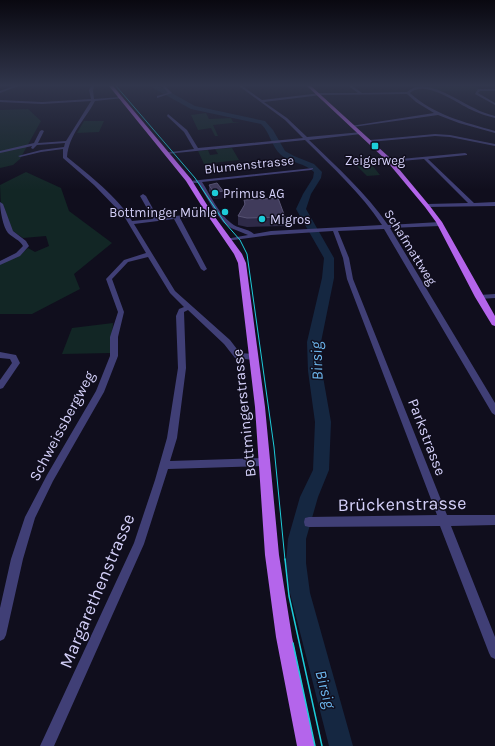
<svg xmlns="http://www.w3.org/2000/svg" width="495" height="746" viewBox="0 0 495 746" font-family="Karla,sans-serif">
<rect width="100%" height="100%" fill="#100e1d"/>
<path fill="#122625" d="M414 86H475L482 90 440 91Z
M28 109 41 121 20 159 13 165 0 168V110Z
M206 113 209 119 231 118 233 122H241L213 125 218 136H215L211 128 198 130 191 115Z
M84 121H104L99 132 77 133Z
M232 148 239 160 204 164 198 151 208 150 210 155 218 154 215 149Z
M368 160 380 175 367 176 352 161Z
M26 172 61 188 69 211 112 243 74 274 80 289 32 314H0V264L21 254 28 248 35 252 49 246 46 236 23 238 10 229 1 210 0 185Z
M113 323 111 353 62 354 72 328Z"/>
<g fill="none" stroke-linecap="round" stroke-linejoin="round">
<path fill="#152741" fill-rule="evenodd" d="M153 86H159L195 106 265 121 273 130 285 151 294 156 314 164 322 172 321 178 311 194 306 209 334 258V278L321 342 322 371 331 422 329 470 318 497 306 539V563L310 593 353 746H329L290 593 286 563 288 539 300 497 313 470 315 422 308 371 307 342 322 278 324 258 296 209 303 194 313 178 314 172C305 163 291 163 281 155 271 146 270 132 261 124L191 109 153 88Z"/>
<path fill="#403f76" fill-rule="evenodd" d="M14 86H18L0 93V91Z
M91 86H94L93 90 94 99 121 97 123 98 95 101C85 120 69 134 67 157 88 174 119 198 132 221L153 219 140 196 143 194 146 196 158 218 211 212V214L209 215 180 218 207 269 204 271 201 269 174 219 134 224 175 291 230 340 240 353 254 354 258 357 254 360 235 358 224 344 188 310 184 312 186 368 177 438 170 461 265 458 268 459 270 462 268 465 265 466 168 469 144 544 54 746H40L134 543 155 480 167 438 178 368 176 316 179 309 184 307 170 293 148 257 128 262 112 279 124 312 118 337V356L104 392 53 481 35 518 23 559 6 635 4 639 0 641V608L11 559 25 517 47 475 96 391 110 356V337L118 312 106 279 124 260 146 253 124 216 94 185 63 158V149L41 152 20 157 18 156 41 150 64 147 65 143 37 145 33 149 31 148 32 146 0 153V151L34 143 40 131 42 130 44 131 38 143 66 141 91 101 42 104 0 102V100L42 102 91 99 89 90Z
M162 86H165L172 93 157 98V96L168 93Z
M239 86H242L262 100 321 93H358L349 86H352L362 93 407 92C425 76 456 100 474 108 481 112 488 114 495 116V118C488 116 480 114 474 111 457 104 426 79 410 93 434 115 464 122 495 131V133L459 123 438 115 353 127 351 126 434 113 416 102 407 94 321 95 264 102 287 118 307 137 362 132 361 134 309 140C337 167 366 193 388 225L440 222 443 224 440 226 390 228 495 403V415L492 413 384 229 338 231 349 258 353 279 447 515H495V525L451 526 495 637V659L491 657 489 653 440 526 309 527 305 526 304 522 305 518 309 517 437 515 347 279 343 258 333 231 271 235 226 241V239L248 235 231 228 223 222 214 210 198 183H190L188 182 190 181 313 168V169L311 170 202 182C211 196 218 213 231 223 238 229 247 228 254 234L271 231 382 225C361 193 332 167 305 140L166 154 164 153 194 149 184 132 167 116 168 114 187 130 198 148 303 138 285 120Z
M478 89H495V91H480L478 93 495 103V105L475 94Z
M435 134 450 135 495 144V146L450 137 435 136 370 142 368 141 370 140Z
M465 153 467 154V155L428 159 474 203 495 202V206L425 207V205L427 204 468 203 424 159 390 162 388 161 390 160Z
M0 202 3 204 13 231 26 241 29 246 20 256 0 265V261L16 253 23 246C20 240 13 238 8 233 3 227 0 210 0 202Z
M495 294V298L479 299 476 297 479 295Z
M0 352 16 355 20 363 3 388 0 389V380L12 363 10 359 0 358Z"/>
<path fill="#b465eb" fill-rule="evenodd" d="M109 86H113L191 179 212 213 242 254 246 263 265 407 279 555 292 637 315 746H297L276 637 265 555 255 407 238 263 234 254 206 213 186 181Z
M307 86H311L389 157 429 205 442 222 495 316V326L492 325 475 297 436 222 425 207 385 159Z"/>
<path stroke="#1dccd9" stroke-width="1" d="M116 86 195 178 225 223 240 240 247 254 274 447 285 560"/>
<path stroke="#1dccd9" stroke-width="1.5" d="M285 559 289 596 322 746
M293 643 315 746"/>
</g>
<path fill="#2e2a48" d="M209 185 223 198 214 199 209 191Z
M244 200 285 217 284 226 247 227 238 225V216L244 206Z"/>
<path fill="#1b172f" d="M223 191V198L214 199V193Z"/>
<path fill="#403b5b" stroke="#575374" d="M217 183 223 191 214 193 209 185Z
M278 198 285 217 247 218 238 216 245 204 244 200Z"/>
<linearGradient id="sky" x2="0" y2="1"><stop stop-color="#090810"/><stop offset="0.45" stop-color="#31364c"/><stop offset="1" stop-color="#31364c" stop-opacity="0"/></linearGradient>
<rect width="495" height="190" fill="url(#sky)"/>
<g fill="#1dccd9" stroke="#100e1d" stroke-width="1.5">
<rect x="371" y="142" width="8" height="8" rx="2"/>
<circle cx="215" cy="193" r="4"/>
<circle cx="225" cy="212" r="4"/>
<circle cx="262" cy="219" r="4"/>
</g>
<g text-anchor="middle" stroke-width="3" stroke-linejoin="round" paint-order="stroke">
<g font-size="13" fill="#d4d0f9" stroke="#100e1d" text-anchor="start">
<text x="375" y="165" text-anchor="middle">Zeigerweg</text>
<text x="223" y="198">Primus AG</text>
<text x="217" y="217" text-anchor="end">Bottminger Mühle</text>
<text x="270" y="224">Migros</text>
</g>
<g font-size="13" fill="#d4d0f9" stroke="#100e1d">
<text transform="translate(249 164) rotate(-6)" y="5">Blumenstrasse</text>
<text transform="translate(411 247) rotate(58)" y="5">Schafmattweg</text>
</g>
<g font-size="15" fill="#d4d0f9" stroke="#100e1d">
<text transform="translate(244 413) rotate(-96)" y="5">Bottmingerstrasse</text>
<text transform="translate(62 426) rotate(-62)" y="5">Schweissbergweg</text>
<text transform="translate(427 437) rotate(69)" y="5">Parkstrasse</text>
</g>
<g font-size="16" font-style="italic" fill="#6cb5ec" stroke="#100e1d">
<text transform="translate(316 361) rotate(-92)" y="6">Birsig</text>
<text transform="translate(326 689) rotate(75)" y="6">Birsig</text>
</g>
<g font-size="18" fill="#d4d0f9" stroke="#100e1d">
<text transform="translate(402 504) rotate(-1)" y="6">Brückenstrasse</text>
<text transform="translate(97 591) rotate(-67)" y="6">Margarethenstrasse</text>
</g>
</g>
</svg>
